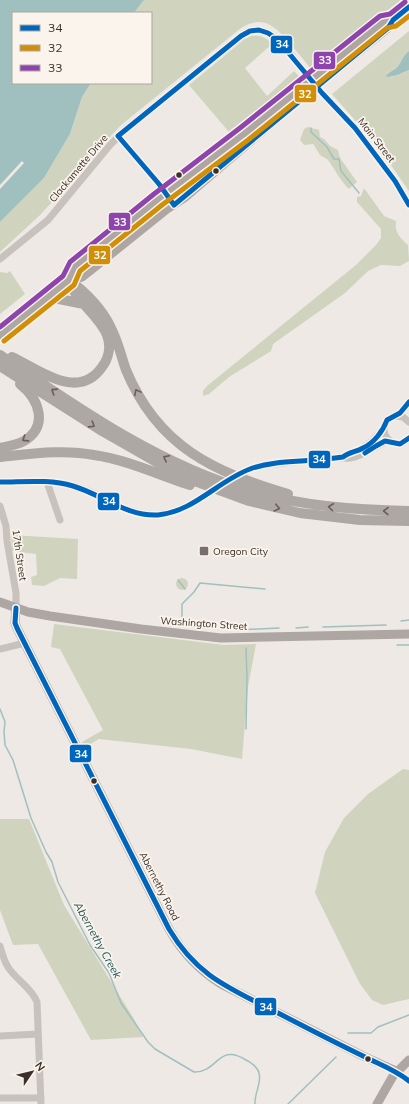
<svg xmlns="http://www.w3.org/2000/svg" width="409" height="1104" viewBox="0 0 409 1104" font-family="Mulish,sans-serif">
<rect width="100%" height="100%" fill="#eee9e4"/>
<path fill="#d0d4be" d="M145 0H401L311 69C305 61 298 53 291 45 276 27 264 14 241 28L121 125 107 140 58 201 52 202 40 215 0 252V222L44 178 70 134 82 97 91 83H151V13H134L143 1Z
M409 31V51L406 53 397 67 388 73 391 77 409 70V191L377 145 332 94Z
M251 36C260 35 266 37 272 44L245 68 267 96 294 71 300 77 243 124 238 125 229 132 189 85 245 39Z
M308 127 319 130 320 137 324 139 330 146 338 150 340 158 357 182 349 189C340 181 335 169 328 160 326 158 322 157 320 155 317 151 316 147 313 144L304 145 300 140 304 129Z
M364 188 384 216 396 221C394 232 401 239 408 245L409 261 400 266 381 265 368 271 345 293 273 344 271 351 229 377 209 394 203 396V391L207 386 356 265 376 245 381 238V229L357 202V197L361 196Z
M10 271 25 294 0 314V272L7 273Z
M11 535 78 539 77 579 60 578 44 586 32 585 31 577 37 575 36 554 12 551Z
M176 584a6 6 0 1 1 12 0a6 6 0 1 1-12 0Z
M54 624 224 645 256 644 248 687 242 759 191 749 99 739 85 747 82 742 103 730 60 649 51 647Z
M403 769 409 770V999L383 1005 372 1000 360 984 315 893 325 852 344 818 368 794Z
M0 819H29L64 905 134 1019 143 1037 91 1040 38 944 13 945 0 910Z"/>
<path fill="#a0c0c0" d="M0 0H145L143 1 134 13H13V83H91L82 97 70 134 44 178 0 222Z
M409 51V70C401 73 395 77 386 77 388 71 394 71 398 66 402 61 403 55 409 51Z"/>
<path fill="#eee9e4" d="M22 161 24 163 0 189V185Z"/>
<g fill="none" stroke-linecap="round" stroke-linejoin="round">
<path stroke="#a0c0c0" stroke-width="1.5" d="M311 128V132L327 147 334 159H339L341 171 359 193
M178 580 185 589
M182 617V604L194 592 200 583 265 589
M401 621 409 620
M186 626 205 628
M323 627 386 625
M296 628 308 627
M238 630 279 628
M397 645H409
M246 648 247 678 246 729
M0 709 5 722 4 732 5 745 13 760 31 818 46 852 52 862 58 882 90 945 109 973 121 1003 148 1042 155 1049 194 1072C218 1073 218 1042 246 1060 251 1062 258 1068 259 1073 262 1083 254 1094 255 1104
M348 1033H371L378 1027 409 1015
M288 1104 336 1057"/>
<path stroke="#c8c2bd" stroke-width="7" d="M322 93 355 128 395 181 409 205
M118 136 159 184 174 205
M0 259 48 220 110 145 126 129 247 32C274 21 291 57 306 74
M395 416 403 417 409 422
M384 428C384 442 399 449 409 438
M360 450 372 441 384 428 387 420 400 413 409 402
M234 477C252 465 271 464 292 462 309 460 325 458 341 458 344 457 347 459 350 458 365 456 375 445 389 441
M0 482C24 482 49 479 73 486 89 490 103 498 117 505 160 526 183 510 218 487
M47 482 60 520
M0 506 6 526 7 541 16 593V608
M0 649 25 643
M0 946C2 953 4 961 8 967 16 980 31 987 37 1002L41 1104
M1 1036 38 1034
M396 1071 409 1081
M0 1098H41"/>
<path stroke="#ada6a2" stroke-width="9" d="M69 280 82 277 91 270 167 209 184 198 306 94 388 28 393 20 409 7
M69 280 74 267 158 199 244 134 320 72 384 22 393 20
M0 602 28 612 50 616 141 629 221 638 409 634
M16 608 15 623 17 628 169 929C182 952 199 970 221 984L363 1056 396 1071
M377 1104 393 1076 409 1060"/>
<path stroke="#ada8a3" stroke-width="10" d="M69 280C85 291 103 310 111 328 118 341 121 356 126 370 158 447 214 472 288 494
M49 297 84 304
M0 336 69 280
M0 355C78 408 159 465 250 491 302 506 355 510 409 511
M12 357C38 369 78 402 102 367 109 358 111 346 107 335 101 320 87 309 77 296 74 292 72 287 70 282
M0 366 102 431 158 463 192 480 249 501 300 513 360 520 409 521
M0 448C8 446 17 445 24 441 49 426 39 399 20 384
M0 457C31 454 63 449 94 455 128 460 159 475 190 485"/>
<defs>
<path id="bus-1" d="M118 136 241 36 250 31 259 30 268 33 277 39 322 93 355 128 395 181 409 205
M118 136 159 184 174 205 388 28 393 20 409 7
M365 453 376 446 385 441 400 444 409 438
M0 482C24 482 49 479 73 486 101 494 127 517 158 515 193 512 218 481 250 469 266 463 284 462 301 461 315 460 329 459 343 457 349 452 356 452 363 448 374 443 383 431 387 420L400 413 409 402
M16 608 15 623 17 628 169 929C198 978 232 989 280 1014 307 1028 334 1042 361 1055 378 1064 394 1069 409 1081"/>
<path id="bus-2" d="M4 341 74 285 80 271 162 205 248 140 387 28 396 26 409 16"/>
<path id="bus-3" d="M0 327 63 276 70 262 154 194 240 128 380 16 390 14 405 2"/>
</defs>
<use href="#bus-1" stroke="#fbf4ec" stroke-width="8"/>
<use href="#bus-2" stroke="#fbf4ec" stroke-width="8"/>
<use href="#bus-3" stroke="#fbf4ec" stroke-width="8"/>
<use href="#bus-1" stroke="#0065bd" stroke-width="5"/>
<use href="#bus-2" stroke="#d18e08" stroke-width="5"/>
<use href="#bus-3" stroke="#8e44ad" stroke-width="5"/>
</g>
<defs><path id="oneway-chevron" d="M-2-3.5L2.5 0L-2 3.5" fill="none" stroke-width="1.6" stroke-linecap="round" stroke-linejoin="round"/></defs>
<g stroke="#685f5a">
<use href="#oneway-chevron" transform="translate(54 391) rotate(-147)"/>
<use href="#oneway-chevron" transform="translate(137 392) rotate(-118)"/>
<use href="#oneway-chevron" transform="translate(92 425) rotate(32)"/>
<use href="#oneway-chevron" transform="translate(25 439) rotate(147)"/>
<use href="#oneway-chevron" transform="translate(166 458) rotate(-153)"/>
<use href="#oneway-chevron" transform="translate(331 507) rotate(-173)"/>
<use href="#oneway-chevron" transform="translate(277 508) rotate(13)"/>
<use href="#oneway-chevron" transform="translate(386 511) rotate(-178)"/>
</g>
<g fill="#3a2f2a" stroke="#fbf4ec" stroke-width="1.5">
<circle cx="216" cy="171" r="3.5"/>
<circle cx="179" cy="175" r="3.5"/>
<circle cx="94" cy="781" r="3.5"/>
<circle cx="368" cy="1059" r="3.5"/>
</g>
<rect fill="#79706b" stroke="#fbf4ec" stroke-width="1.5" x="199" y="546" width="10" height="10" rx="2"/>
<g text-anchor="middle" stroke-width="3.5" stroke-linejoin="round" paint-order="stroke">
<g font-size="10" fill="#3a2f2a" stroke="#fbf4ec">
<text transform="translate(377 140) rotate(52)" y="4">Main Street</text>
<text transform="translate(78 168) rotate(-50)" y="4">Clackamette Drive</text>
<text transform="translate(20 555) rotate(82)" y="4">17th Street</text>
<text transform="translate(204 623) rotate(4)" y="4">Washington Street</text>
<text transform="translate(160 886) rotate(63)" y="4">Abernethy Road</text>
</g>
<g font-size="10" fill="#3a2f2a" stroke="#fbf4ec" text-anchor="start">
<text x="213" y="555">Oregon City</text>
</g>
<g font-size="11" font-style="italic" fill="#1f585c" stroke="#fbf4ec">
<text transform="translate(98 940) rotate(61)" y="4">Abernethy Creek</text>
</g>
</g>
<g stroke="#fbf4ec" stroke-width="1.5">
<rect x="270" y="35" width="23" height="19" rx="4" fill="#0065bd"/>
<rect x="313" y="51" width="23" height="19" rx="4" fill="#8e44ad"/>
<rect x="294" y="84" width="23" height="19" rx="4" fill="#d18e08"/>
<rect x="108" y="212" width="23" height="19" rx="4" fill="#8e44ad"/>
<rect x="88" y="245" width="23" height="20" rx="4" fill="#d18e08"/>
<rect x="308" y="450" width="23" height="19" rx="4" fill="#0065bd"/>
<rect x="97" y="492" width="23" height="19" rx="4" fill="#0065bd"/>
<rect x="69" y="744" width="23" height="19" rx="4" fill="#0065bd"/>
<rect x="254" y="997" width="23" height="19" rx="4" fill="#0065bd"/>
</g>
<g font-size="11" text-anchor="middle" font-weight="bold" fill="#fff">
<text x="282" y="48">34</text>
<text x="325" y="64">33</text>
<text x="305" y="98">32</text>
<text x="120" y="226">33</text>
<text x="100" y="259">32</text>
<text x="319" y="463">34</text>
<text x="109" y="505">34</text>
<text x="81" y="758">34</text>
<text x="266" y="1011">34</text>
</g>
<rect x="12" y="12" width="140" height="72" fill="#fbf4ec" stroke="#aea59e"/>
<rect x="20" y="25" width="20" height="6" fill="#0065bd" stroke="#aea59e"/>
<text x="48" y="32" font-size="12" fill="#3a2f2a">34</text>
<rect x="20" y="45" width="20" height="6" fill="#d18e08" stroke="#aea59e"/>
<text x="48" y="52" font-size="12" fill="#3a2f2a">32</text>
<rect x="20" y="65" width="20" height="6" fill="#8e44ad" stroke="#aea59e"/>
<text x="48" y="72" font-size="12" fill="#3a2f2a">33</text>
<g transform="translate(32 1072) rotate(55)" stroke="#fbf4ec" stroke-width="3" paint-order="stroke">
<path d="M0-3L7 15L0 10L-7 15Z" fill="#3a2f2a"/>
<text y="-6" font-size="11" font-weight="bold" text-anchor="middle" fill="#3a2f2a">N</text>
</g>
</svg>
